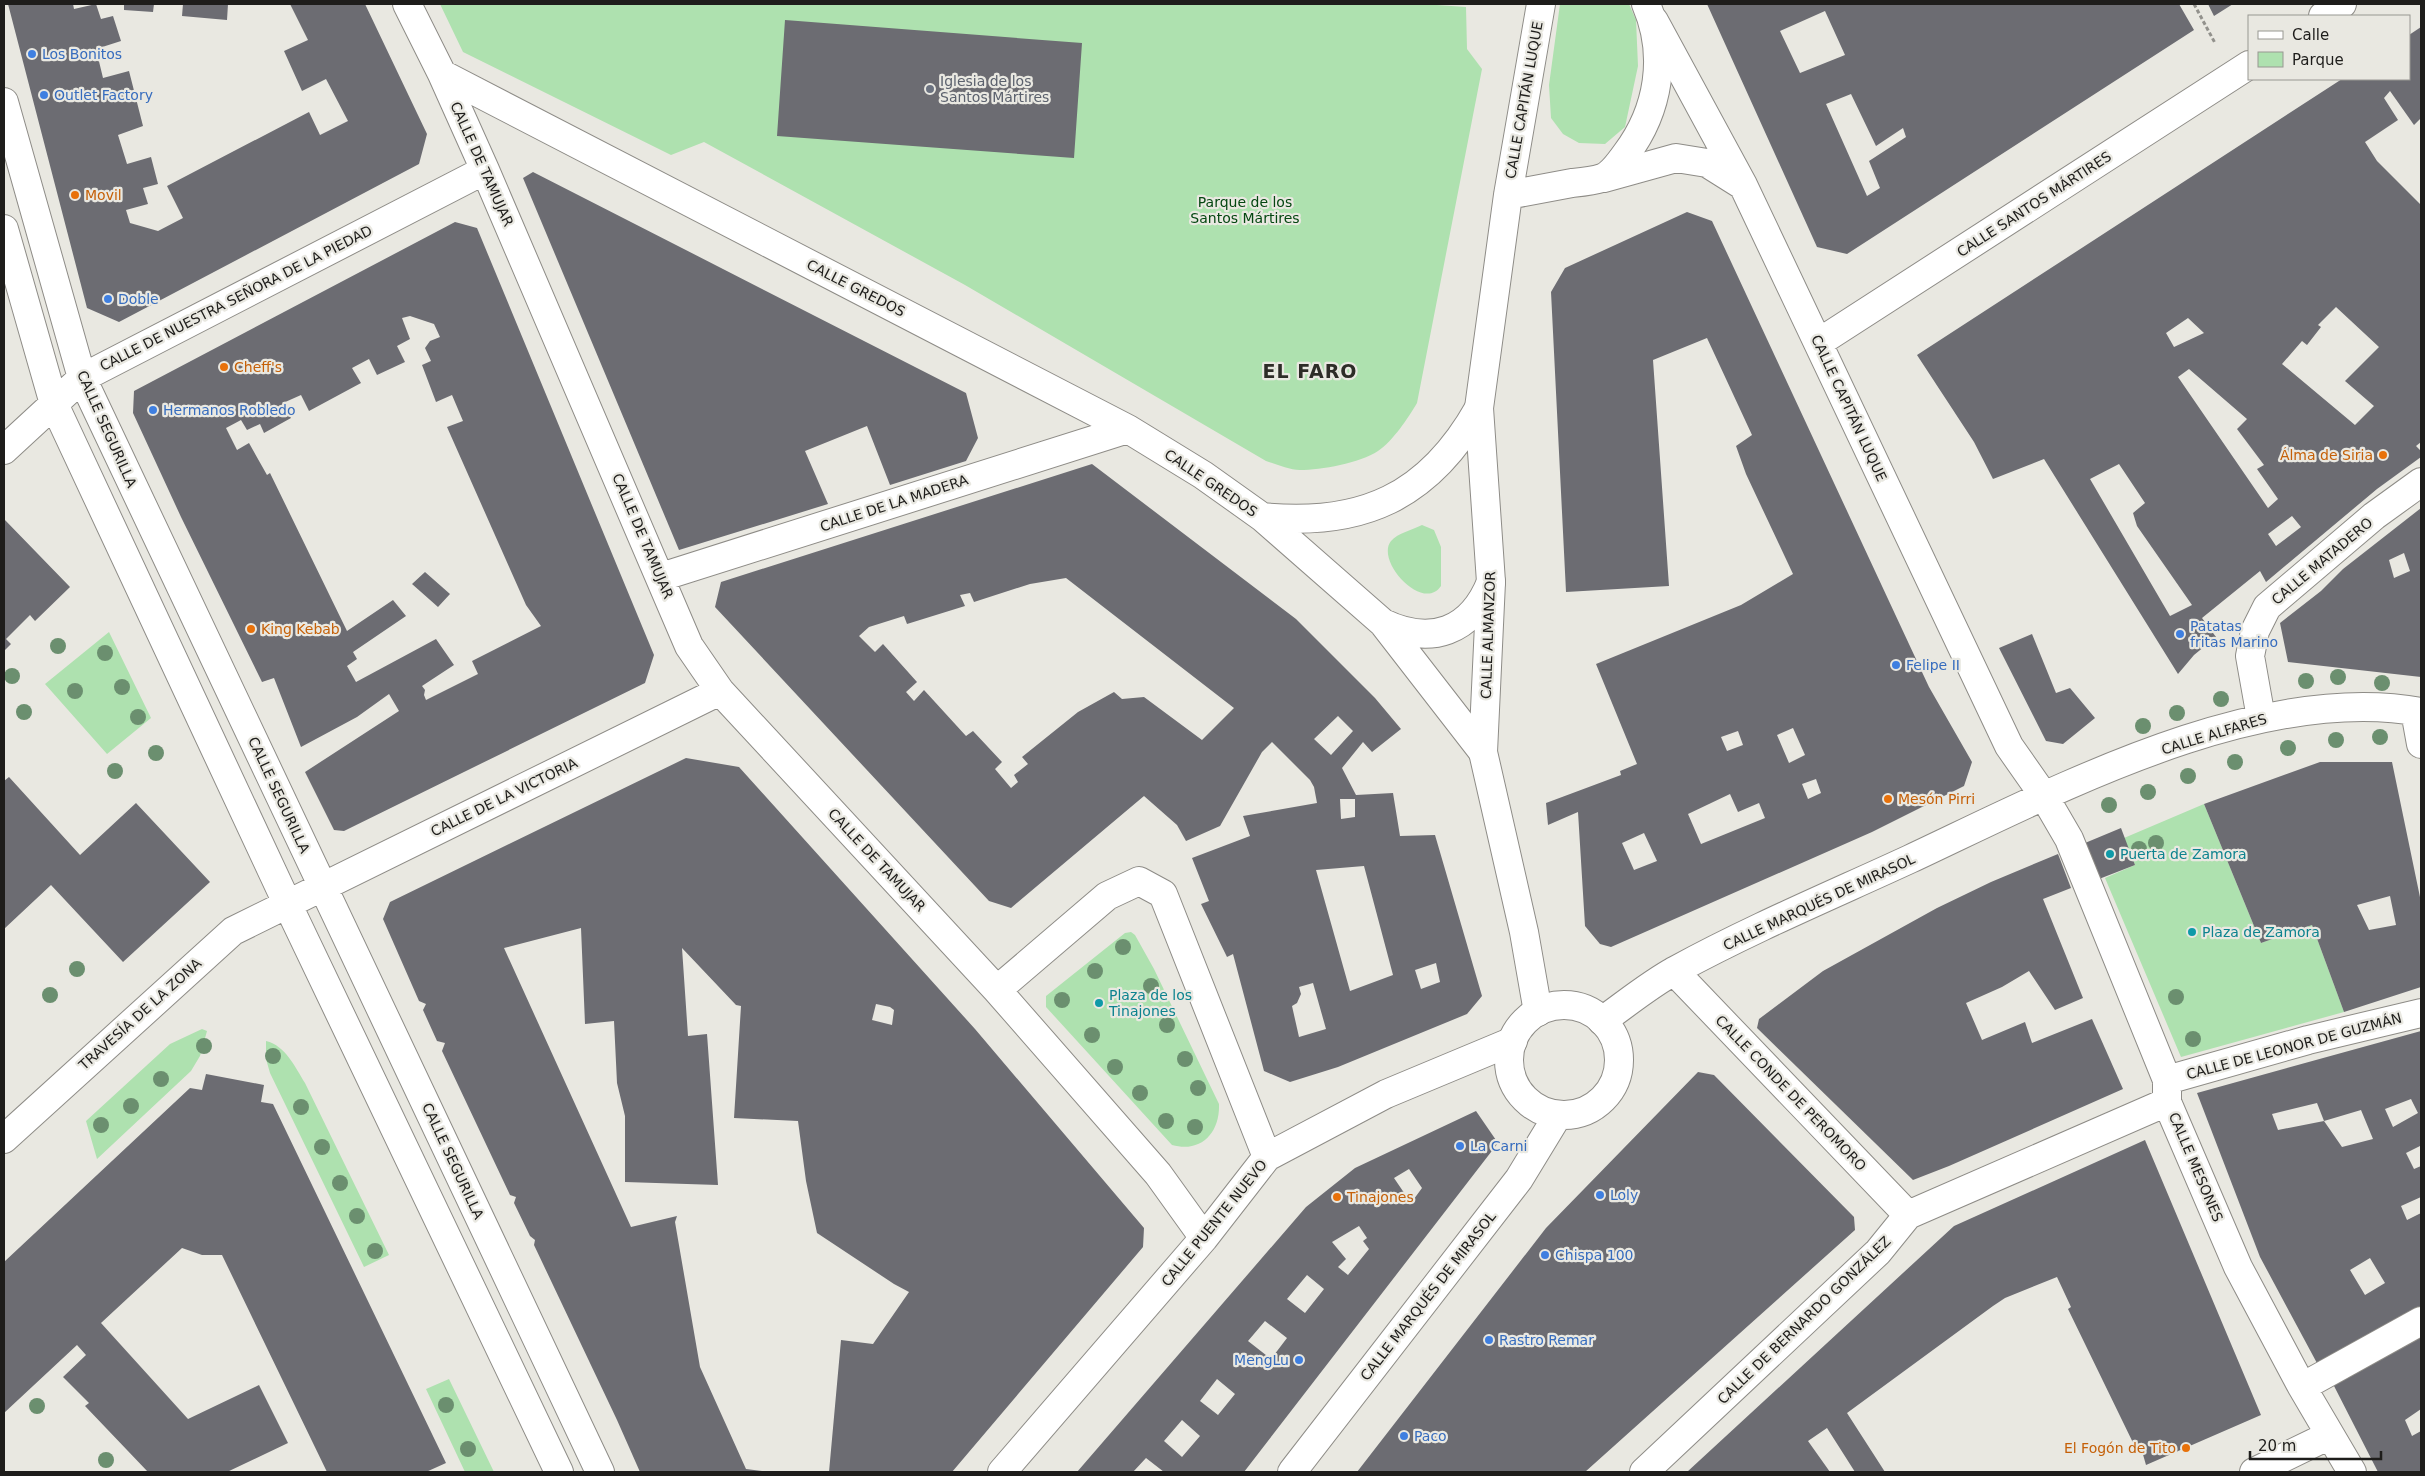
<svg xmlns="http://www.w3.org/2000/svg" width="2425" height="1476" viewBox="0 0 2425 1476" font-family="'DejaVu Sans',sans-serif">
<rect width="100%" height="100%" fill="#e9e8e1"/>
<path fill="#aee1af" d="M440 4H1422L1466 7 1467 49 1482 69 1417 403C1408 418 1393 441 1378 451 1360 463 1321 470 1300 470 1289 470 1276 464 1266 461L965 285 704 142 671 155 463 52Z
M1560 4H1629L1636 20 1638 66 1625 127 1605 144 1579 143 1563 134 1551 118 1549 85Z
M1422 525 1434 530 1441 547V586C1423 613 1375 561 1391 541 1398 533 1412 530 1422 525Z
M109 632 151 718 107 754 45 684Z
M2204 804 2261 943 2312 925 2344 1012 2181 1057 2105 878 2135 865 2124 838Z
M1131 932 1135 935 1154 969 1219 1104C1220 1133 1201 1153 1172 1145L1046 1007V996L1125 933Z
M202 1029 207 1031 200 1056 191 1071 97 1159 86 1121 170 1044Z
M266 1041C286 1046 295 1067 305 1083L389 1255 364 1267 270 1073 266 1059Z
M449 1379 494 1472H465L426 1389Z"/>
<path fill="#6c6c72" fill-rule="evenodd" d="M8 4H73L74 9 96 4 101 19 113 16 121 41 96 49 103 78 129 71 143 126 118 135 127 164 151 157 158 184 143 188 148 204 126 210 130 223 158 231 183 218 167 186 309 112 320 135 348 121 326 79 302 91 284 51 308 40 290 4H365L427 134 419 164 119 322 87 308Z
M124 4H154L153 12 124 10Z
M183 4H228L227 20 182 16Z
M1707 4H2179L2194 30 1847 254 1817 247ZM1825 11 1845 55 1800 73 1780 31ZM1851 94 1876 146 1903 128 1906 137 1869 161 1880 188 1867 196 1826 104Z
M2208 4H2233L2214 16Z
M785 20 1082 43 1074 158 777 136Z
M2421 27V118L2414 125 2390 91 2384 98 2398 120 2365 142 2377 161 2421 205V442L2416 446 2421 451V457L2377 489 2266 582 2260 571 2202 618 2216 637 2194 655 2178 674 2044 459 1993 479 1974 442 1917 355 2342 79H2409V35ZM2336 307 2379 347 2345 381 2374 406 2355 425 2282 364 2302 341 2307 345 2321 327 2318 325ZM2188 318 2204 333 2174 347 2166 333ZM2189 369 2247 419 2237 429 2264 465 2257 469 2278 499 2268 508 2178 377ZM2119 464 2145 503 2133 513 2137 526 2192 605 2170 616 2090 479ZM2292 516 2301 527 2276 546 2268 534Z
M533 172 966 393 978 438 966 461 890 485 867 426 805 451 828 504 679 550 523 178Z
M1687 212 1712 221 1929 687 1972 762 1964 786 1872 832 1611 947 1600 944 1585 926 1578 812 1548 825 1546 803 1621 775 1620 771 1637 764 1596 664 1741 605 1793 574 1746 474 1736 446 1752 435 1707 338 1653 360 1669 586 1566 592 1551 292 1565 268ZM1793 728 1805 755 1789 763 1777 735ZM1738 731 1743 745 1727 751 1721 737ZM1816 779 1821 793 1808 799 1802 784ZM1730 794 1738 812 1759 803 1765 818 1701 844 1688 814ZM1644 833 1657 861 1634 870 1622 843Z
M455 222 477 228 654 655 645 683 344 831 334 830 305 772 399 711 389 694 357 717 301 747 274 678 262 682 181 517 133 413 134 391ZM410 316 434 324 440 337 430 341 425 348 431 361 422 365 436 402 452 395 463 421 447 427 526 605 541 626 472 661 478 674 426 700 424 695 425 690 422 686 454 665 436 639 356 682 347 666 357 659 353 652 406 616 393 600 347 631 270 473 267 475 249 443 237 450 226 428 241 420 247 430 260 424 264 433 291 418 283 403 301 395 309 411 361 383 352 368 369 359 377 375 405 362 397 346 410 339 402 318Z
M1092 464 1296 619 1375 698 1401 729 1372 752 1363 742 1342 768 1356 795 1393 793 1400 836 1435 835 1482 996 1467 1014 1338 1067 1290 1082 1264 1071 1233 954 1227 957 1201 904 1209 901 1192 858 1250 836 1243 816 1317 803 1314 787 1310 780 1272 742 1262 752 1220 826 1186 841 1177 825 1144 796 1011 908 989 901 715 607 721 582ZM1066 578 1234 708 1202 740 1144 697 1122 699 1114 692 1078 712 1022 757 1028 764 1014 775 1018 782 1011 788 995 769 1002 762 973 731 966 736 924 690 914 701 906 692 917 682 883 644 875 652 859 636 869 627 904 616 907 624 965 606 960 595 970 593 974 602 1030 584ZM1338 716 1353 731 1331 755 1314 739ZM1340 799H1355V817L1341 819ZM1364 866 1393 975 1350 991 1316 870ZM1436 963 1440 982 1421 989 1415 970ZM1313 983 1326 1029 1299 1037 1292 1006 1297 1003 1301 994 1299 987Z
M2421 508V677L2288 662 2280 623 2321 591 2343 569ZM2404 553 2410 571 2394 578 2389 560Z
M4 519 70 587 35 621 30 615 6 639 11 644 4 651Z
M425 572 450 594 438 607 412 584Z
M2032 634 2056 693 2070 688 2095 718 2063 744 2046 741 1999 648Z
M686 758 739 767 975 1029 1144 1228 1143 1247 952 1472H829L841 1340 873 1344 909 1292 894 1284 817 1233 806 1181 798 1121 734 1118 741 1006 736 1005 682 948 688 1036 707 1034 718 1185 625 1182V1116L617 1083 614 1021 585 1024 581 928 504 948 631 1227 677 1216 675 1222 700 1367 746 1469 762 1471 640 1472 617 1420 534 1245 535 1240 530 1236 514 1203 516 1197 510 1195 442 1051 445 1043 437 1041 423 1010 426 1004 419 1001 383 919 390 902ZM876 1004 890 1007 894 1010 892 1025 872 1020Z
M2320 762H2392L2421 902V987L2344 1012 2312 925 2261 943 2204 804ZM2390 896 2396 925 2369 930 2357 905Z
M9 777 80 855 136 803 210 882 123 962 51 885 4 929V781Z
M2121 828 2135 865 2099 879 2085 843Z
M2058 854 2071 888 2043 899 2083 998 2055 1010 2029 971 2002 987 1966 1003 1982 1040 2025 1022 2032 1043 2092 1019 2123 1089 1949 1166 1913 1180 1757 1028 1759 1019 1823 971 1937 908 1991 882Z
M2421 1031V1148L2420 1146 2406 1153 2414 1169 2421 1166V1197L2401 1206 2407 1220 2421 1213V1310L2318 1365 2260 1257 2197 1093ZM2411 1099 2418 1113 2393 1127 2385 1109ZM2317 1103 2324 1121 2361 1110 2373 1139 2342 1147 2324 1121 2278 1130 2272 1114ZM2370 1258 2385 1283 2365 1295 2350 1270Z
M1698 1072 1714 1075 1854 1217 1855 1230 1585 1472H1357L1546 1228Z
M206 1074 264 1085 261 1102 273 1104 446 1463 426 1472H327L222 1255H202L182 1248 101 1323 188 1419 259 1385 288 1443 227 1472H148L85 1406 89 1403 63 1377 86 1355 77 1345 4 1413V1262L190 1088 202 1090Z
M1476 1111 1498 1143 1244 1472H1164L1146 1458 1133 1472H1077L1306 1207 1355 1168ZM1409 1169 1422 1188 1411 1203 1394 1178ZM1359 1226 1367 1238 1363 1241 1369 1249 1348 1275 1338 1267 1346 1259 1332 1242ZM1307 1275 1324 1289 1305 1313 1287 1299ZM1265 1321 1287 1338 1271 1359 1248 1341ZM1217 1379 1235 1394 1218 1415 1200 1401ZM1182 1420 1200 1436 1182 1457 1164 1441Z
M2145 1140 2261 1415 2146 1465 2142 1451 2138 1453 2068 1309 2071 1307 2057 1277 2005 1298 1993 1306 1847 1413 1885 1472H1855L1827 1428 1808 1441 1830 1472H1687L1954 1226Z
M2421 1333V1409L2405 1420 2412 1436 2421 1431V1472H2378L2333 1384Z"/>
<g fill="none" stroke-linecap="round" stroke-linejoin="round">
<defs>
<path id="minor" d="M407 4 442 74 485 170 689 646 720 691 997 990
M2323 16 2342 4
M1654 21 1743 185 2009 746 2044 796 2069 839 2167 1080V1102L2238 1267 2302 1387 2352 1472
M442 74 1128 429 1203 475 1262 517 1383 623 1483 752
M4 102 82 378 600 1472
M1604 178 1676 158 1707 163 1742 185
M4 229 54 404 287 903 559 1472
M1818 343 2249 65
M4 450 82 378 485 170
M1262 517C1362 527 1429 497 1479 408
M661 577 1128 429
M1383 623C1431 646 1471 632 1491 582
M2415 711 2421 744
M2261 718 2250 656 2255 631 2267 607 2374 516 2421 482
M1674 971 1908 1215
M1602 1021C1626 1004 1650 984 1676 970 1751 929 1832 895 1910 859 2055 791 2258 682 2421 712
M2167 1080 2308 1040 2421 1013
M4 1139 233 931 720 691
M1204 1238 1158 1174 997 990 1107 896 1139 881 1163 894 1267 1157
M2302 1387 2421 1321
M1002 1472 1204 1238 1267 1157 1386 1094 1513 1041
M1644 1472 1878 1252 1908 1215 2167 1102
M2254 1472 2330 1435"/>
<path id="secondary" d="M1508 195C1530 191 1551 187 1572 183 1582 182 1593 181 1602 178 1611 175 1621 161 1626 154 1659 110 1668 55 1646 4
M1538 1012 1524 932 1483 752 1491 582 1479 408 1508 195 1541 4"/>
<path id="primary" d="M1509 1060a55 55 0 1 1 110 0a55 55 0 1 1-110 0Z
M1292 1472 1519 1179 1558 1115"/>
</defs>
<use href="#minor" stroke="#8e8c87" stroke-width="30"/>
<use href="#secondary" stroke="#8e8c87" stroke-width="30"/>
<use href="#primary" stroke="#8e8c87" stroke-width="30"/>
<path stroke="#92918c" stroke-width="3" stroke-dasharray="4 2.5" stroke-linecap="butt" d="M2194 4 2215 43"/>
<use href="#minor" stroke="#fff" stroke-width="28"/>
<use href="#secondary" stroke="#fff" stroke-width="28"/>
<use href="#primary" stroke="#fff" stroke-width="28"/>
</g>
<g fill="#6b8f6f">
<circle cx="58" cy="646" r="8"/>
<circle cx="105" cy="653" r="8"/>
<circle cx="12" cy="676" r="8"/>
<circle cx="2338" cy="677" r="8"/>
<circle cx="2306" cy="681" r="8"/>
<circle cx="2382" cy="683" r="8"/>
<circle cx="122" cy="687" r="8"/>
<circle cx="75" cy="691" r="8"/>
<circle cx="2221" cy="699" r="8"/>
<circle cx="24" cy="712" r="8"/>
<circle cx="2177" cy="713" r="8"/>
<circle cx="138" cy="717" r="8"/>
<circle cx="2143" cy="726" r="8"/>
<circle cx="2380" cy="737" r="8"/>
<circle cx="2336" cy="740" r="8"/>
<circle cx="2288" cy="748" r="8"/>
<circle cx="156" cy="753" r="8"/>
<circle cx="2235" cy="762" r="8"/>
<circle cx="115" cy="771" r="8"/>
<circle cx="2188" cy="776" r="8"/>
<circle cx="2148" cy="792" r="8"/>
<circle cx="2109" cy="805" r="8"/>
<circle cx="2156" cy="843" r="8"/>
<circle cx="2139" cy="849" r="8"/>
<circle cx="1123" cy="947" r="8"/>
<circle cx="77" cy="969" r="8"/>
<circle cx="1095" cy="971" r="8"/>
<circle cx="1151" cy="986" r="8"/>
<circle cx="50" cy="995" r="8"/>
<circle cx="2176" cy="997" r="8"/>
<circle cx="1062" cy="1000" r="8"/>
<circle cx="1167" cy="1025" r="8"/>
<circle cx="1092" cy="1035" r="8"/>
<circle cx="2193" cy="1039" r="8"/>
<circle cx="204" cy="1046" r="8"/>
<circle cx="273" cy="1056" r="8"/>
<circle cx="1185" cy="1059" r="8"/>
<circle cx="1115" cy="1067" r="8"/>
<circle cx="161" cy="1079" r="8"/>
<circle cx="1198" cy="1088" r="8"/>
<circle cx="1140" cy="1093" r="8"/>
<circle cx="131" cy="1106" r="8"/>
<circle cx="301" cy="1107" r="8"/>
<circle cx="1166" cy="1121" r="8"/>
<circle cx="101" cy="1125" r="8"/>
<circle cx="1195" cy="1127" r="8"/>
<circle cx="322" cy="1147" r="8"/>
<circle cx="340" cy="1183" r="8"/>
<circle cx="357" cy="1216" r="8"/>
<circle cx="375" cy="1251" r="8"/>
<circle cx="446" cy="1405" r="8"/>
<circle cx="37" cy="1406" r="8"/>
<circle cx="468" cy="1449" r="8"/>
<circle cx="106" cy="1460" r="8"/>
</g>
<g fill="#3f7fe0" stroke="#e9e8e1" stroke-width="2">
<circle cx="32" cy="54" r="5"/>
<circle cx="44" cy="95" r="5"/>
<circle cx="108" cy="299" r="5"/>
<circle cx="153" cy="410" r="5"/>
<circle cx="2180" cy="634" r="5"/>
<circle cx="1896" cy="665" r="5"/>
<circle cx="1460" cy="1146" r="5"/>
<circle cx="1600" cy="1195" r="5"/>
<circle cx="1545" cy="1255" r="5"/>
<circle cx="1489" cy="1340" r="5"/>
<circle cx="1299" cy="1360" r="5"/>
<circle cx="1404" cy="1436" r="5"/>
</g>
<circle fill="#6b7280" stroke="#e9e8e1" stroke-width="2" cx="930" cy="89" r="5"/>
<g fill="#e8710a" stroke="#e9e8e1" stroke-width="2">
<circle cx="75" cy="195" r="5"/>
<circle cx="224" cy="367" r="5"/>
<circle cx="2383" cy="455" r="5"/>
<circle cx="251" cy="629" r="5"/>
<circle cx="1888" cy="799" r="5"/>
<circle cx="1337" cy="1197" r="5"/>
<circle cx="2186" cy="1448" r="5"/>
</g>
<g fill="#0f9aa8" stroke="#e9e8e1" stroke-width="2">
<circle cx="2110" cy="854" r="5"/>
<circle cx="2192" cy="932" r="5"/>
<circle cx="1099" cy="1003" r="5"/>
</g>
<g text-anchor="middle" stroke-width="4.5" stroke-linejoin="round" paint-order="stroke">
<g font-size="14" fill="#366cbe" stroke="#e9e8e1" text-anchor="start">
<text x="42" y="59">Los Bonitos</text>
<text x="54" y="100">Outlet Factory</text>
<text x="118" y="304">Doble</text>
<text x="163" y="415">Hermanos Robledo</text>
<text x="2190" y="631">Patatas<tspan x="2190" dy="16">fritas Marino</tspan></text>
<text x="1906" y="670">Felipe II</text>
<text x="1470" y="1151">La Carni</text>
<text x="1610" y="1200">Loly</text>
<text x="1555" y="1260">Chispa 100</text>
<text x="1499" y="1345">Rastro Remar</text>
<text x="1289" y="1365" text-anchor="end">MengLu</text>
<text x="1414" y="1441">Paco</text>
</g>
<g font-size="14" fill="#5b616d" stroke="#e9e8e1" text-anchor="start">
<text x="940" y="86">Iglesia de los<tspan x="940" dy="16">Santos Mártires</tspan></text>
</g>
<g font-size="14" fill="#1e1d1b" stroke="#e9e8e1">
<text transform="translate(1524 100) rotate(-80)" y="5">CALLE CAPITÁN LUQUE</text>
<text transform="translate(482 164) rotate(66)" y="5">CALLE DE TAMUJAR</text>
<text transform="translate(2034 204) rotate(-33)" y="5">CALLE SANTOS MÁRTIRES</text>
<text transform="translate(856 288) rotate(27)" y="5">CALLE GREDOS</text>
<text transform="translate(236 298) rotate(-27)" y="5">CALLE DE NUESTRA SEÑORA DE LA PIEDAD</text>
<text transform="translate(1849 408) rotate(65)" y="5">CALLE CAPITÁN LUQUE</text>
<text transform="translate(107 429) rotate(66)" y="5">CALLE SEGURILLA</text>
<text transform="translate(1211 483) rotate(34)" y="5">CALLE GREDOS</text>
<text transform="translate(894 503) rotate(-18)" y="5">CALLE DE LA MADERA</text>
<text transform="translate(643 536) rotate(67)" y="5">CALLE DE TAMUJAR</text>
<text transform="translate(2322 561) rotate(-40)" y="5">CALLE MATADERO</text>
<text transform="translate(1488 635) rotate(-88)" y="5">CALLE ALMANZOR</text>
<text transform="translate(2214 734) rotate(-17)" y="5">CALLE ALFARES</text>
<text transform="translate(279 795) rotate(65)" y="5">CALLE SEGURILLA</text>
<text transform="translate(504 797) rotate(-26)" y="5">CALLE DE LA VICTORIA</text>
<text transform="translate(877 860) rotate(47)" y="5">CALLE DE TAMUJAR</text>
<text transform="translate(1819 902) rotate(-25)" y="5">CALLE MARQUÉS DE MIRASOL</text>
<text transform="translate(140 1014) rotate(-42)" y="5">TRAVESÍA DE LA ZONA</text>
<text transform="translate(2294 1046) rotate(-15)" y="5">CALLE DE LEONOR DE GUZMÁN</text>
<text transform="translate(1791 1093) rotate(46)" y="5">CALLE CONDE DE PEROMORO</text>
<text transform="translate(453 1161) rotate(65)" y="5">CALLE SEGURILLA</text>
<text transform="translate(2196 1167) rotate(67)" y="5">CALLE MESONES</text>
<text transform="translate(1214 1223) rotate(-51)" y="5">CALLE PUENTE NUEVO</text>
<text transform="translate(1428 1296) rotate(-52)" y="5">CALLE MARQUÉS DE MIRASOL</text>
<text transform="translate(1804 1320) rotate(-44)" y="5">CALLE DE BERNARDO GONZÁLEZ</text>
</g>
<g font-size="14" fill="#c56008" stroke="#e9e8e1" text-anchor="start">
<text x="85" y="200">Movil</text>
<text x="234" y="372">Cheff's</text>
<text x="2373" y="460" text-anchor="end">Álma de Siria</text>
<text x="261" y="634">King Kebab</text>
<text x="1898" y="804">Mesón Pirri</text>
<text x="1347" y="1202">Tinajones</text>
<text x="2176" y="1453" text-anchor="end">El Fogón de Tito</text>
</g>
<g font-size="14" fill="#044711" stroke="#e9e8e1">
<text x="1245" y="207">Parque de los<tspan x="1245" dy="16">Santos Mártires</tspan></text>
</g>
<g font-size="14" fill="#0d838f" stroke="#e9e8e1" text-anchor="start">
<text x="2120" y="859">Puerta de Zamora</text>
<text x="2202" y="937">Plaza de Zamora</text>
<text x="1109" y="1000">Plaza de los<tspan x="1109" dy="16">Tinajones</tspan></text>
</g>
<g font-size="19" font-weight="bold" letter-spacing="1" fill="#2d2c27" stroke="#e9e8e1">
<text x="1310" y="378">EL FARO</text>
</g>
</g>
<rect width="2425" height="1476" fill="none" stroke="#1e1d1b" stroke-width="10"/>
<rect x="2248" y="15" width="162" height="65" fill="#e9e8e1" stroke="#989792"/>
<rect x="2258" y="31" width="25" height="8" fill="#ffffff" stroke="#989792"/>
<text x="2292" y="40" font-size="15" fill="#1e1d1b">Calle</text>
<rect x="2258" y="52" width="25" height="15" fill="#aee1af" stroke="#989792"/>
<text x="2292" y="65" font-size="15" fill="#1e1d1b">Parque</text>
<path d="M2250 1451v8h131v-8" fill="none" stroke="#1e1d1b" stroke-width="2.5"/>
<text x="2258" y="1451" font-size="15" fill="#1e1d1b" stroke="#e9e8e1" stroke-width="4" paint-order="stroke">20 m</text>
</svg>
